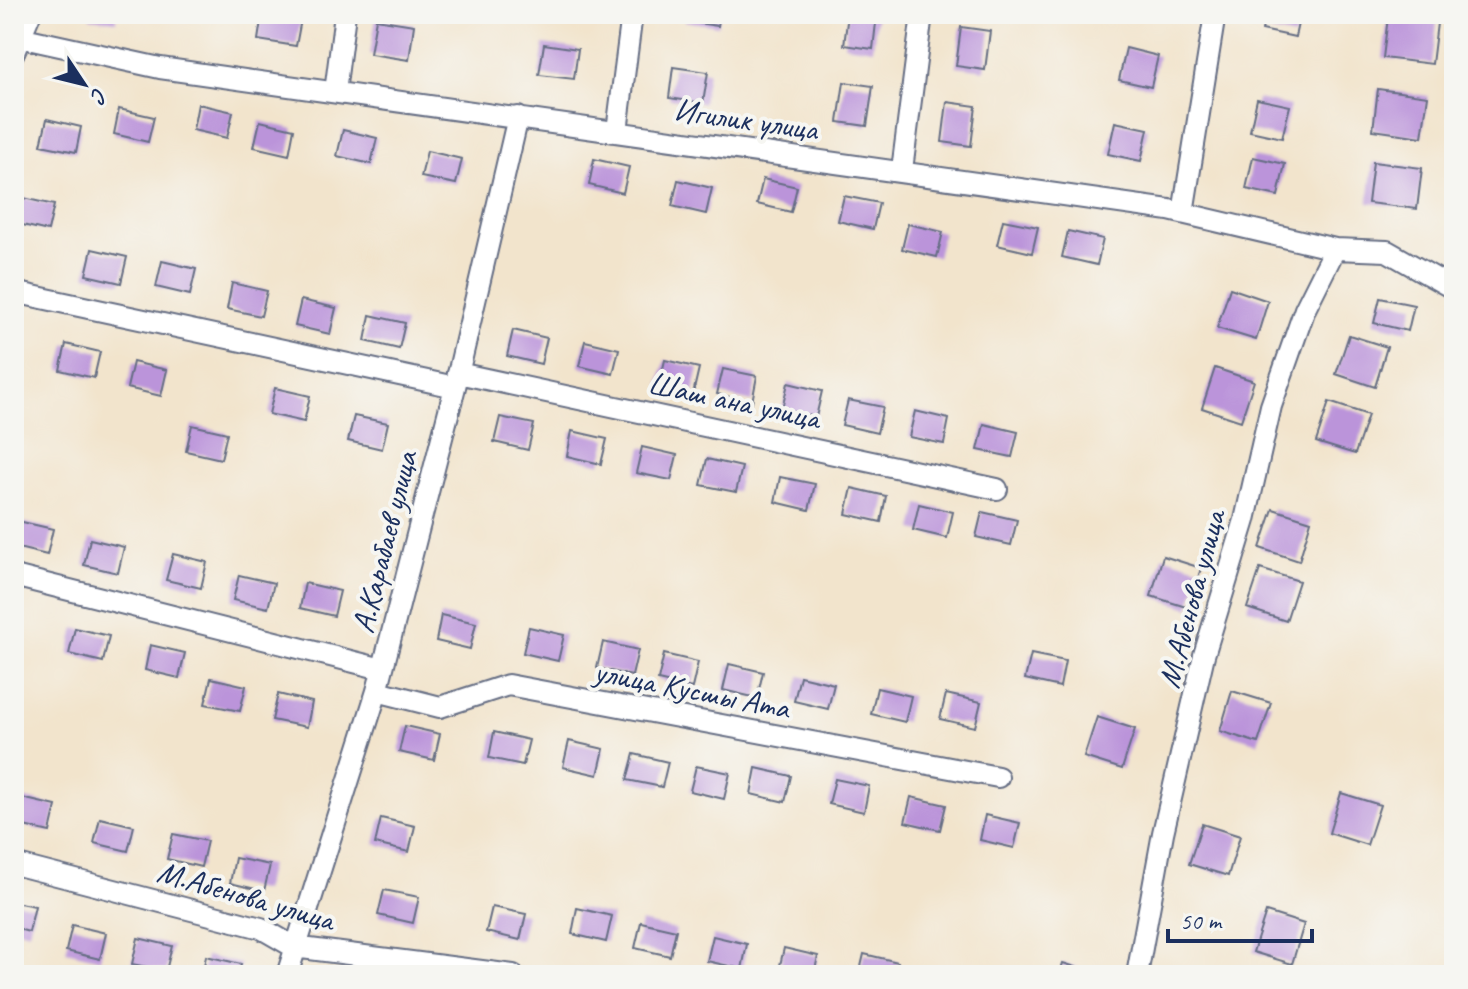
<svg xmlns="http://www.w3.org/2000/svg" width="1468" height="989" viewBox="0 0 1468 989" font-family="Caveat,sans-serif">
<rect width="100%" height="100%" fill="#f6f6f2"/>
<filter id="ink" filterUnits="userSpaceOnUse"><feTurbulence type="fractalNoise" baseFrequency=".0125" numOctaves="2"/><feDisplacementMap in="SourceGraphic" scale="16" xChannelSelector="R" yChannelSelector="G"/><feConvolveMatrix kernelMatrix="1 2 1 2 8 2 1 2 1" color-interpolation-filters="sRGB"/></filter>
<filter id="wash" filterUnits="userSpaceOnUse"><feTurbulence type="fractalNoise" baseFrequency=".006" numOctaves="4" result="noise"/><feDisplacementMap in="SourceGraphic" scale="32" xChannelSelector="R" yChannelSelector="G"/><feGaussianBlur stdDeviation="1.8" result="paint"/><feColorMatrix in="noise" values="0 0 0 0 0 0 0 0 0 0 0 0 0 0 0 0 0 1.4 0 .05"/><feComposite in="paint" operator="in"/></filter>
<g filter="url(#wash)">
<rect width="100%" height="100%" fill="#f2e4cc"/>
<g id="blocks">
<path fill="#bb94da" d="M90 14H117L116 21 90 18Z
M262 14H302L296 46 258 40Z
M685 14H720L718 26 684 21Z
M848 14H877L873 49 844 45Z
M1266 14H1300L1295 37 1262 30Z
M1388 17 1437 23 1432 64 1383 58Z
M376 19 414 25 409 60 370 54Z
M961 27 990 31 985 70 956 66Z
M544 44 578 49 574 79 539 75Z
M1126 48 1158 56 1151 87 1119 80Z
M673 67 708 72 703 103 669 98Z
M844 82 873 86 867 126 838 122Z
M1378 89 1428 96 1422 137 1373 130Z
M1257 99 1290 106 1282 138 1250 131Z
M947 102 976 106 971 146 942 142Z
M198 104 233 112 227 138 193 130Z
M119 109 154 117 148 142 114 134Z
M47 119 81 127 76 152 41 145Z
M260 121 294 129 289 155 254 147Z
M1115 122 1148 129 1141 161 1108 154Z
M343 130 377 138 371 164 337 156Z
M427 151 462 159 456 184 421 177Z
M1253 157 1285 164 1278 196 1246 189Z
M594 159 629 167 623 193 589 185Z
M1373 162 1422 168 1417 209 1368 203Z
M763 179 797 187 791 212 757 204Z
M678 180 712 188 706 214 672 206Z
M844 196 879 203 873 229 838 221Z
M19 197 54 205 48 231 14 223Z
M1003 220 1038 227 1032 253 997 245Z
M908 224 943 232 937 257 902 249Z
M1068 231 1103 239 1097 265 1062 257Z
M92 249 127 257 121 283 86 275Z
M162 261 196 269 190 295 156 287Z
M232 283 267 291 261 316 227 309Z
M1230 288 1268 301 1256 340 1217 328Z
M1380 298 1414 305 1408 331 1374 323Z
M301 300 336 308 330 334 295 326Z
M370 315 405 323 399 349 365 341Z
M513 330 547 338 541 364 507 356Z
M1349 335 1387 347 1375 387 1336 374Z
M585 341 619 349 613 374 579 366Z
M66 344 100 352 94 378 60 370Z
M665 360 699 368 693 394 659 386Z
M133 362 167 370 161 396 127 388Z
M1215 368 1254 381 1241 421 1202 408Z
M723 369 757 376 752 402 717 394Z
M788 383 822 391 816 417 782 409Z
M275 388 310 396 304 422 269 414Z
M848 400 883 407 877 433 842 425Z
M1329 402 1368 415 1355 454 1316 442Z
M915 411 949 419 944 444 909 437Z
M354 416 388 423 382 449 348 441Z
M500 417 534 424 528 450 494 442Z
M984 424 1018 432 1012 457 978 450Z
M192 425 227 433 221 459 186 451Z
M572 431 607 439 601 464 567 456Z
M642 447 677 455 671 480 636 473Z
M707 459 742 467 736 492 701 485Z
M780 477 815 484 809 510 775 502Z
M852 488 886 496 881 522 846 514Z
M919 504 953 512 947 538 913 530Z
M1273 509 1311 521 1299 561 1260 548Z
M982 512 1017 520 1011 545 976 537Z
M18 521 53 529 47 555 14 547Z
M90 539 124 547 118 573 84 565Z
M173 554 207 562 201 588 166 580Z
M1163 556 1201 568 1189 608 1151 596Z
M1260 569 1299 581 1286 621 1247 608Z
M239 575 274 583 268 608 233 600Z
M305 583 340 591 334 616 300 608Z
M14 612 22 614 16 639H14Z
M441 615 476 623 470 649 436 641Z
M529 627 564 635 558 661 523 653Z
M75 628 109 636 103 662 69 654Z
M603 642 638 650 632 676 597 668Z
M150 645 185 653 179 678 145 670Z
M664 654 698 662 692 688 658 680Z
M1031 654 1065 661 1060 687 1025 679Z
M729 664 763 672 757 698 723 690Z
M800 676 834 684 828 709 794 701Z
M211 678 246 686 240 711 205 704Z
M877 688 911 696 905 722 871 714Z
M1232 691 1271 703 1258 743 1220 731Z
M278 694 312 702 307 727 272 720Z
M946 694 981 702 975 727 940 719Z
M1097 717 1135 729 1122 769 1084 757Z
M405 726 440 734 434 760 399 752Z
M494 732 529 740 523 765 489 758Z
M569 741 604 749 598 775 563 767Z
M634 754 668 762 662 787 627 780Z
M696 766 730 773 724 799 690 791Z
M756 768 791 776 785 802 751 794Z
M835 779 869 786 864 812 829 804Z
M1341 793 1380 805 1367 845 1329 833Z
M911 797 946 805 940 830 905 822Z
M22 798 56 806 50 832 15 824Z
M985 815 1020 823 1014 848 980 840Z
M100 818 134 826 128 851 94 843Z
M381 818 415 826 409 852 375 844Z
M1202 824 1240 836 1228 876 1189 864Z
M173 834 207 841 201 867 167 859Z
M235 858 270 865 264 891 230 883Z
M384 890 419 897 413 923 378 915Z
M14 902 35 906 29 932 14 928Z
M492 907 526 914 520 940 486 932Z
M577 908 612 916 606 942 572 934Z
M1266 912 1304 924 1292 964 1253 952Z
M641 922 676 930 670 956 635 948Z
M72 925 106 933 100 959 66 951Z
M713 936 747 944 742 969 707 961Z
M138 938 172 946 166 971 132 964Z
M784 948 818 956 814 975 778 974Z
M864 954 898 962 895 975H859Z
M206 956 241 964 238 975H202Z
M1063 963 1098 974 1097 975H1059Z"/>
</g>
</g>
<g filter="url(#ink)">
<use href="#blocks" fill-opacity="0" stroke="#666e84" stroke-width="2"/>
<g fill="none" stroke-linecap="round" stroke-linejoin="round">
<defs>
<path id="street" d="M19 37 160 68 1169 210 1335 249 1387 251 1454 289
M14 52 30 14
M335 92 345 14
M617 131 632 14
M902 170 922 14
M1183 213 1215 14
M14 292 455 387
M458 373 997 489
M14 576 382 669
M377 691 440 707 508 685 998 777
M14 864 261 928 294 947 513 975
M287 975 377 691 455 387 518 117
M1137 975 1163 833 1204 655 1245 520 1271 406 1305 309 1335 249"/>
</defs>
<use href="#street" stroke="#666e84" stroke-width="24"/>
<use href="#street" stroke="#fff" stroke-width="20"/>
</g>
</g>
<g text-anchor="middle" stroke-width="8" stroke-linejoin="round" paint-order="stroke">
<g font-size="32" fill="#1b2f5e" stroke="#f6f6f2">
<text transform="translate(746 119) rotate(8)" y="11">Игилик улица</text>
<text transform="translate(734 400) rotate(12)" y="11">Шаш ана улица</text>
<text transform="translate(384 542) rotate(-76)" y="11">А.Карабаев улица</text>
<text transform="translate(1191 599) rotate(-75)" y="11">М.Абенова улица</text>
<text transform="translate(692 689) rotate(11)" y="11">улица Кусшы Ата</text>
<text transform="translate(246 895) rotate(16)" y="11">М.Абенова улица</text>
</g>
</g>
<rect width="1468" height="989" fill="none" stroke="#f6f6f2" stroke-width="48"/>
<g transform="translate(84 84) rotate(125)" stroke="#f6f6f2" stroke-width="6" paint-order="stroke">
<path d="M0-6L14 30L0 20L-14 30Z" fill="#1b2f5e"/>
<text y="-12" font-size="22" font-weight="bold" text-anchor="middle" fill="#1b2f5e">С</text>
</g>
<path d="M1168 929v12h144v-12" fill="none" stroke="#1b2f5e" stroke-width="4"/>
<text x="1180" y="929" font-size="24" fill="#1b2f5e" stroke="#f6f6f2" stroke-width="6" paint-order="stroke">50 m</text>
</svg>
